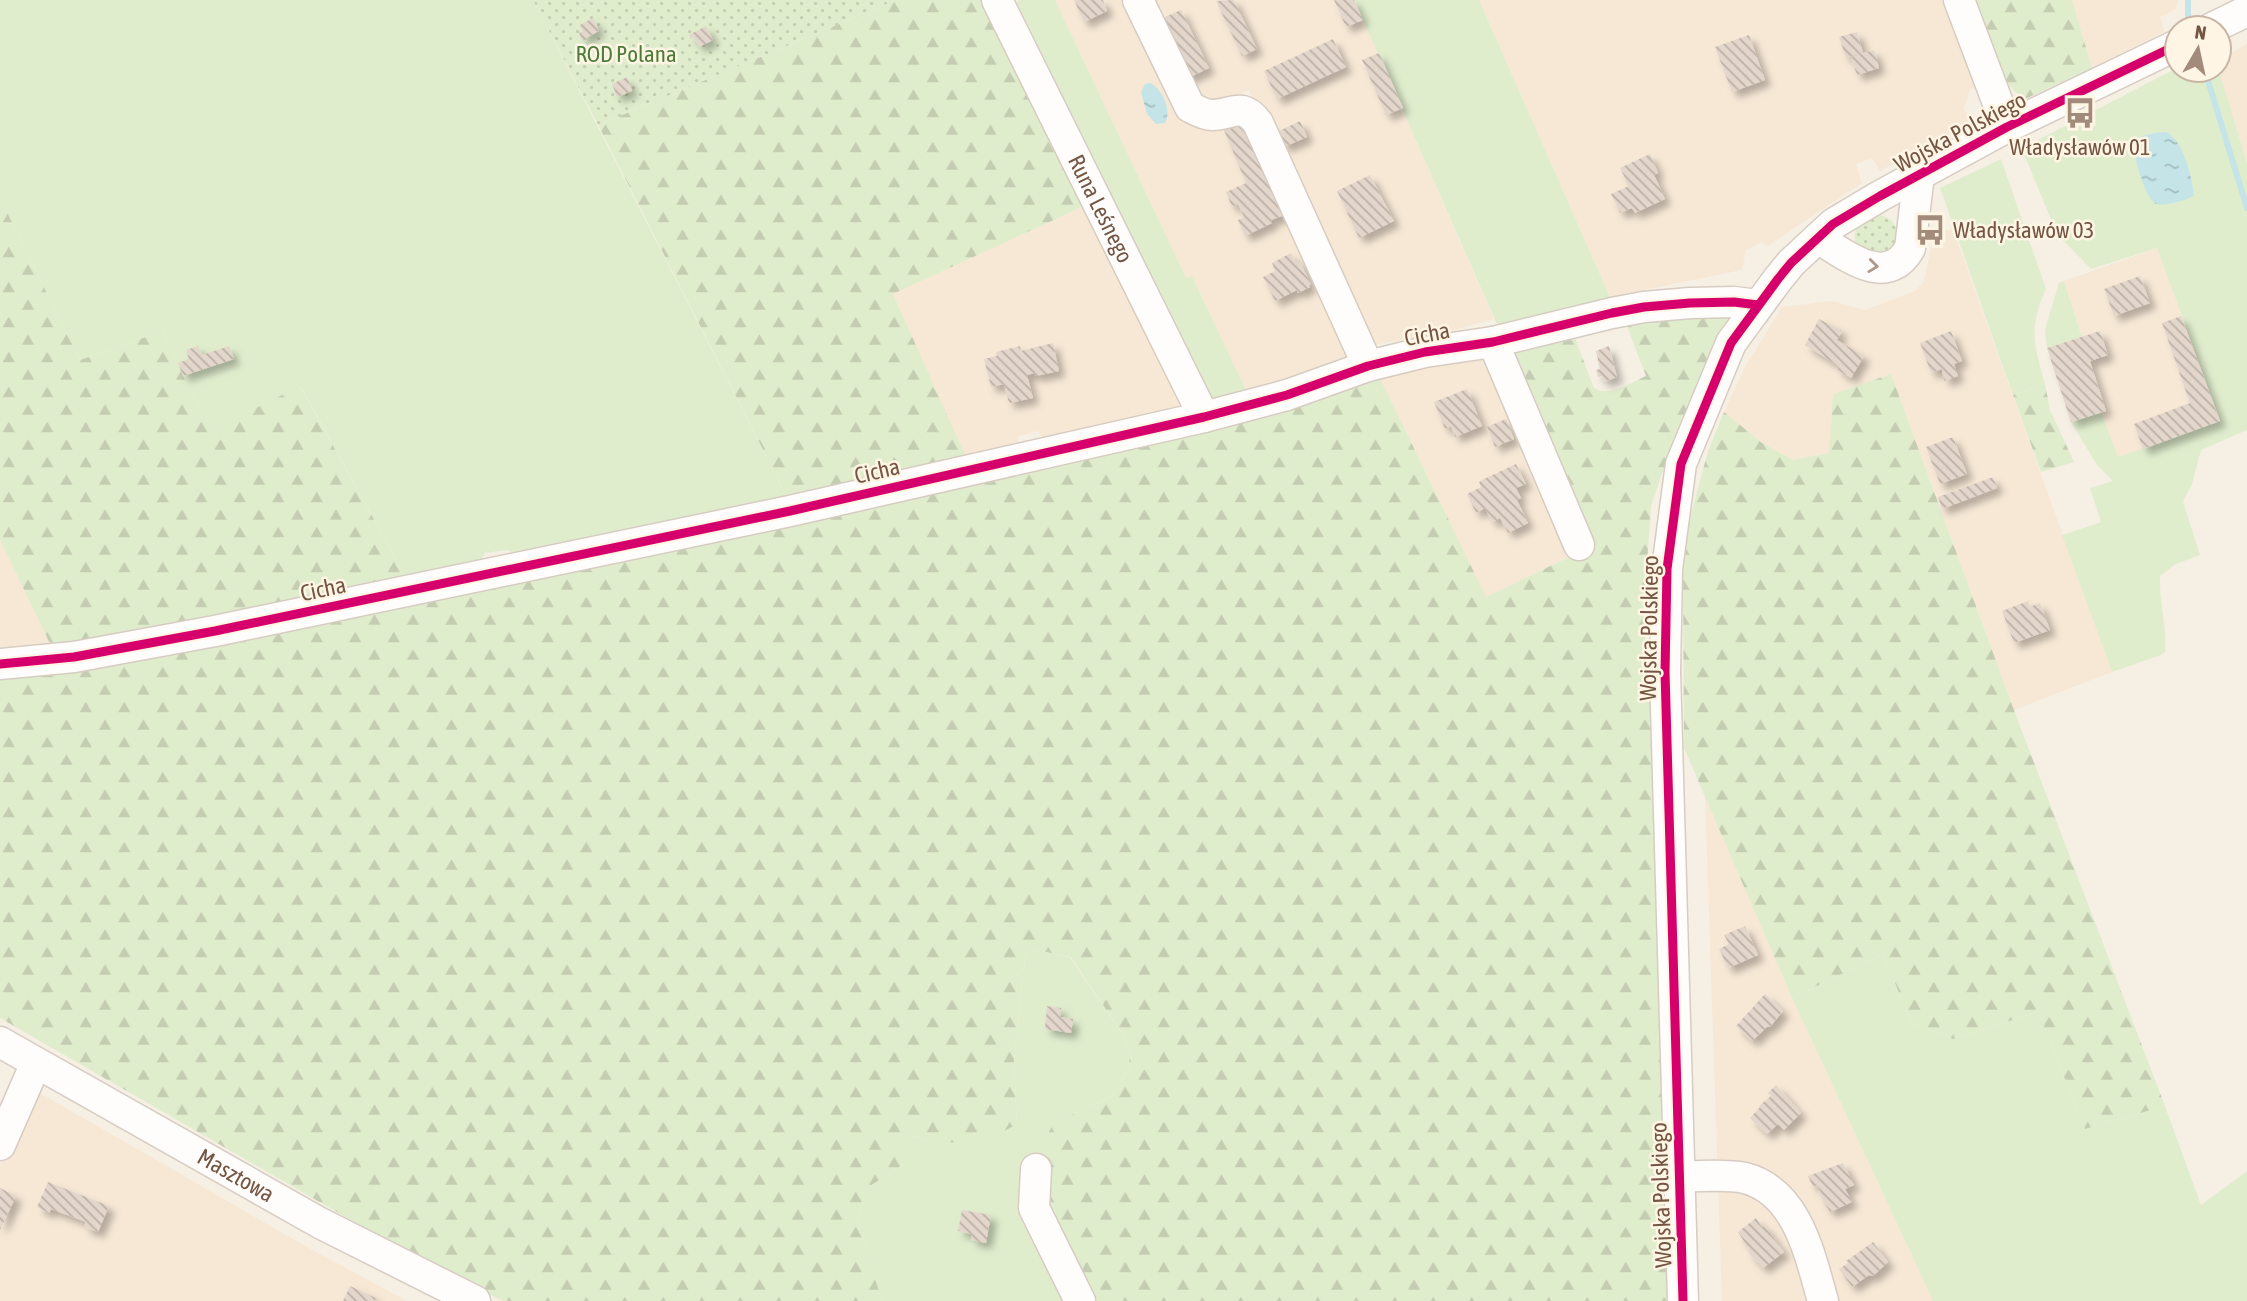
<svg xmlns="http://www.w3.org/2000/svg" width="2247" height="1301" viewBox="0 0 2247 1301" font-family="'Asap Condensed',sans-serif">
<defs>
<pattern id="forest-firs" width="22" height="20" patternUnits="userSpaceOnUse" patternTransform="scale(1.75)"><rect width="22" height="20" fill="#e0edcd"/><path d="M5 1l3.5 6h-7zM16 11l3.5 6h-7z" fill="#c4cdb1"/></pattern>
<pattern id="park-dots" width="8" height="8" patternUnits="userSpaceOnUse" patternTransform="scale(1.75)"><rect width="8" height="8" fill="#e0edcd"/><path d="M2 2h.1M6 6h.1" fill="none" stroke="#c4cdb1" stroke-width="1.8" stroke-linecap="round"/></pattern>
<pattern id="water-ripples" width="26" height="14" patternUnits="userSpaceOnUse" patternTransform="scale(1.75)"><rect width="26" height="14" fill="#c4e4e8"/><path d="M2 4q2-2 4 0t4 0M15 11q2-2 4 0t4 0" fill="none" stroke="#a4bcbe"/></pattern>
<pattern id="building-back-hatch" width="6" height="6" patternUnits="userSpaceOnUse" patternTransform="scale(1.75)"><rect width="6" height="6" fill="#e3d6cb"/><path d="M-1 5l2 2M0 0l6 6M5-1l2 2" fill="none" stroke="#bdb0a6"/></pattern>
<filter id="shadow"><feDropShadow dx="6" dy="6" stdDeviation="3.5" flood-color="#0004"/></filter>
</defs>
<rect width="100%" height="100%" fill="#f6efe4"/>
<path fill="#f7e8d6" d="M1055 0H1128L1182 114 1241 117 1348 347 1346 357 1247 392 1192 276 1186 279Z
M1148 0H1354L1494 319 1443 333 1367 346 1248 90 1230 100 1208 104 1197 99Z
M1479 0H1949L1980 86 1970 90 1964 108 1970 124 1880 171 1872 158 1856 164 1862 183 1768 246 1761 242 1746 250 1742 270 1610 297Z
M2072 0H2178L2176 9 2160 17 2164 32 2092 68Z
M2247 44V163L2219 70V59Z
M1084 206 1182 411 1044 441 1038 431 1019 436 1017 446 966 457 892 294Z
M1953 229 2112 672 2014 710 1891 374 1833 394 1830 453 1793 460 1762 443 1724 412 1746 365 1782 307 1832 301 1865 310 1915 291 1922 284 1925 277 1934 233Z
M2157 248 2220 421 2117 458 2101 413 2071 422 2047 348 2082 336 2064 281Z
M1491 359 1575 554 1486 598 1377 372Z
M0 540 53 650 0 657Z
M1705 796 1792 998 1933 1301H1722Z
M33 1089 307 1247 407 1301H0V1165Z"/>
<path fill="#e0edcd" d="M0 0H533L790 503 520 556 507 550 485 553 478 565 407 579 301 387 212 430 183 376 163 331 80 360 0 198Z
M1018 0H1055L1186 278 1192 276 1247 392 1204 403 1013 14Z
M1354 0H1479L1610 297 1499 329Z
M2177 68V70H2219L2247 163V430L2201 450 2192 484 2183 501 2200 555 2176 564 2160 576C2159 601 2167 627 2165 652L2161 655 2112 672 2062 535 2101 522 2090 488 2113 481 2097 465 2071 422 2101 412 2118 457 2220 421 2157 248 2091 269 2057 234 2024 154 2028 145Z
M2001 159 2046 289C2028 329 2034 344 2045 384L2013 395 1940 188Z
M2064 281 2082 337 2047 348 2045 329 2059 283Z
M1026 948 1070 957 1127 1041 1130 1067 1111 1097 1053 1123 1078 1301H882L857 1221 870 1186 900 1167 910 1135 933 1142 1017 1124 1014 1062Z
M1883 954 1912 1024 1953 1039 2038 1012 2085 1129 2165 1106 2201 1205 2247 1171V1301H1933L1792 998Z"/>
<path fill="url(#forest-firs)" d="M896 0H986L1084 206 893 294 966 457 790 503 598 125Z
M1968 0H2072L2092 68 2023 100 1997 72Z
M0 198 80 360 163 331 183 376 212 430 300 386 407 579 53 650 0 540Z
M1731 312 1699 379 1672 444 1651 506 1646 578 1645 664 1653 683 1654 808 1668 1301H1078L1023 1191 1053 1123 1111 1097 1130 1067 1127 1041 1071 957 1026 948 1014 1062 1017 1124 982 1143 933 1142 911 1135 900 1167 870 1186 857 1221 882 1301H503L429 1265 0 1018V677L1377 372 1486 597 1592 546 1507 347 1573 332 1593 386C1604 400 1632 382 1646 376L1625 321Z
M1891 374 2014 710 2165 1106 2085 1129 2038 1012 1953 1039 1912 1024 1883 954 1792 998 1684 748 1683 574 1689 522 1708 451 1724 412 1762 443 1793 460 1829 453 1833 394Z
M2045 384 2050 410 2074 462 2041 472 2013 395Z"/>
<path fill="url(#park-dots)" d="M533 0H896L598 125Z
M1876 214C1893 217 1900 227 1897 244L1879 258 1856 246C1851 227 1860 221 1876 214Z"/>
<path fill="url(#water-ripples)" d="M1150 83C1163 89 1172 111 1165 123L1156 124 1147 114 1141 92 1145 84Z
M2166 132C2182 138 2193 179 2194 196 2185 200 2166 207 2156 204 2146 200 2131 154 2136 143 2140 133 2157 133 2166 132Z"/>
<g fill="none" stroke-linecap="round" stroke-linejoin="round">
<path stroke="#c4e4e8" stroke-width="6" d="M2188 0V17
M2205 71 2247 208"/>
</g>
<path fill="url(#building-back-hatch)" filter="url(#shadow)" d="M1074 0H1103L1107 11 1084 22Z
M1234 0 1257 49 1242 56 1216 1Z
M1334 0H1354L1363 20 1346 27Z
M1181 10 1209 68 1186 79 1158 20Z
M593 18 599 31 582 40 579 33 583 31 580 25Z
M706 26 713 40 699 47 694 37 691 39 689 35Z
M1857 32 1863 53 1874 50 1879 68 1857 75 1851 58 1863 53 1846 58 1839 37Z
M1749 35 1765 80 1732 92 1715 47Z
M1333 39 1346 67 1277 99 1264 71Z
M1379 53 1403 108 1386 115 1362 60Z
M627 77 632 91 617 97 612 84Z
M1245 120 1285 215 1271 220 1272 223 1245 236 1238 220 1244 217 1238 204 1232 207 1226 192 1246 183 1224 130Z
M1300 121 1307 137 1284 147 1277 132Z
M1650 154 1658 173 1654 175 1665 199 1635 213 1632 208 1620 213 1611 194 1629 186 1620 168Z
M1370 175 1394 221 1359 238 1337 191Z
M1291 253 1295 262 1299 260 1311 284 1309 285 1310 287 1298 293 1297 290 1275 301 1263 277 1275 271 1272 263Z
M2140 276 2150 303 2114 316 2104 289Z
M2181 316 2220 421 2143 449 2134 424 2190 403 2162 323Z
M1819 319 1842 331 1837 340 1864 356 1851 378 1837 370 1839 366 1805 345Z
M1951 331 1962 361 1954 364 1958 376 1944 381 1942 369 1931 373 1920 343Z
M2100 331 2108 355 2090 361 2106 411 2071 422 2047 348Z
M1053 343 1059 371 1036 376 1035 373 1027 375 1033 398 1009 403 1004 384 991 387 984 359 997 356 996 352 1020 346 1021 351Z
M198 346 202 355 229 346 234 359 183 376 178 363 189 359 186 350Z
M1609 346 1617 377 1604 382 1602 376 1598 377 1596 370 1600 369 1596 351Z
M1467 389 1482 426 1455 437 1451 426 1445 429 1434 402Z
M1506 419 1514 439 1495 447 1487 427Z
M1953 437 1967 474 1940 484 1926 447Z
M1516 464 1526 484 1516 488 1521 498 1517 500 1528 523 1508 533 1500 518 1492 522 1485 508 1476 513 1467 494 1481 487 1479 482 1484 479Z
M1993 477 1997 488 1942 509 1938 497Z
M2028 601 2030 607 2040 603 2050 630 2014 643 2002 611Z
M1745 926 1758 955 1728 968 1719 949 1729 944 1724 935Z
M1765 994 1783 1011 1770 1027H1767L1752 1041 1736 1026Z
M1047 1006 1061 1008 1060 1017 1073 1019 1071 1033 1045 1029Z
M1776 1085 1801 1113 1784 1130 1778 1124 1767 1134 1750 1118 1760 1107 1759 1106 1771 1096 1768 1093Z
M1843 1163 1854 1185 1845 1189 1852 1202 1830 1212 1818 1192 1820 1191 1817 1185 1813 1187 1808 1176Z
M48 1182 109 1206 98 1232 84 1227 86 1222 51 1209 49 1213 37 1207Z
M0 1188 16 1196 0 1230Z
M962 1210 991 1215 986 1243 971 1240 972 1234 958 1231Z
M1756 1218 1762 1227 1764 1225 1784 1252 1763 1268 1749 1253V1249L1738 1232Z
M1873 1242 1888 1262 1873 1276 1869 1275 1852 1287 1839 1269 1848 1263 1846 1261Z
M350 1286 376 1298 375 1301H343Z"/>
<g fill="none" stroke-linecap="round" stroke-linejoin="round">
<defs>
<g id="minor">
<path id="s1" d="M997 0 1204 417"/>
<path d="M1138 0 1190 107C1196 110 1204 115 1212 115 1232 115 1242 101 1258 123L1368 366"/>
<path d="M1959 0 2007 127"/>
<path d="M2212 28 2247 11"/>
<path d="M1818 238C1844 254 1887 290 1910 248L1919 175"/>
<path d="M1493 342 1579 545"/>
<path d="M0 664 74 657 215 631 790 511 1204 417 1287 395 1368 366 1425 352 1493 342 1612 313 1644 307 1690 303 1734 302 1758 305"/>
<path id="s2" d="M0 1042 320 1223 475 1301"/>
<path d="M0 1145 36 1063"/>
<path d="M1036 1169 1034 1208 1080 1301"/>
<path d="M1680 1177C1698 1176 1727 1174 1745 1178 1798 1192 1810 1256 1823 1301"/>
<path d="M1683 1301 1665 672 1667 569 1681 464 1731 343 1778 279 1791 263 1833 224 1880 196 2007 127 2177 45"/>
</g>
</defs>
<use href="#minor" stroke="#d7ccc2" stroke-width="33"/>
<use href="#minor" stroke="#fefdfb" stroke-width="30"/>
<defs>
<path id="cycleway" d="M0 664 74 657 215 631 790 511 1204 417 1287 395 1368 366 1425 352 1493 342 1612 313 1644 307 1690 303 1734 302 1758 305
M1683 1301 1665 672 1667 569 1681 464 1731 343 1778 279 1791 263 1833 224 1880 196 2007 127 2177 45"/>
</defs>
<use href="#cycleway" stroke="#fff5e4" stroke-width="13"/>
<use href="#cycleway" stroke="#d6006c" stroke-width="9"/>
</g>
<defs><path id="oneway-chevron" d="M-2-3.5L2.5 0L-2 3.5" fill="none" stroke-width="1.6" stroke-linecap="round" stroke-linejoin="round" transform="scale(1.75)"/></defs>
<use stroke="#ac988d" href="#oneway-chevron" transform="translate(1873 266) rotate(7)"/>
<defs>
<symbol id="bus-bare" viewBox="-9 -9 18 18"><path d="M-5-6H5V4H4V6H2V4H-2V6H-4V4H-5ZM-3.5-4V0h7V-4ZM-3.5 1.2v1.5H-2V1.2ZM2 1.2v1.5H3.5V1.2Z" fill="#a28b7b" stroke="#fff5e4" stroke-width="2.5" paint-order="stroke"/></symbol>
</defs>
<g fill-rule="evenodd">
<use href="#bus-bare" x="2058" y="91" width="44" height="44"/>
<use href="#bus-bare" x="1908" y="208" width="44" height="44"/>
</g>
<g text-anchor="middle" stroke-width="5" stroke-linejoin="round" paint-order="stroke">
<g font-size="23" fill="#4d7c3a" stroke="#fff5e4">
<text x="626" y="62">ROD Polana</text>
</g>
<g font-size="23" fill="#755543" stroke="#fff5e4">
<text transform="translate(1960 132) rotate(-28)" y="8">Wojska Polskiego</text>
<text dy="8" stroke="none"><textPath href="#s1" startOffset="233">Runa Leśnego</textPath></text>
<text transform="translate(1427 334) rotate(-11)" y="8">Cicha</text>
<text transform="translate(877 471) rotate(-13)" y="8">Cicha</text>
<text transform="translate(323 589) rotate(-12)" y="8">Cicha</text>
<text transform="translate(1649 628) rotate(-89)" y="8">Wojska Polskiego</text>
<text dy="8" stroke="none"><textPath href="#s2" startOffset="271">Masztowa</textPath></text>
<text transform="translate(1661 1195) rotate(-92)" y="8">Wojska Polskiego</text>
</g>
<g font-size="23" fill="#755543" stroke="#fff5e4">
<text x="2080" y="155">Władysławów 01</text>
<text x="1953" y="238" text-anchor="start">Władysławów 03</text>
</g>
</g>
<g transform="translate(2198 49) rotate(9)"><circle r="33" fill="#fff5e4" stroke="#c8b5a4" stroke-width="2"/>
<path d="M0-5L12 26L0 18L-12 26Z" fill="#a28b7b"/>
<text y="-10" font-size="19" font-weight="bold" text-anchor="middle" fill="#755543">N</text>
</g>
</svg>
